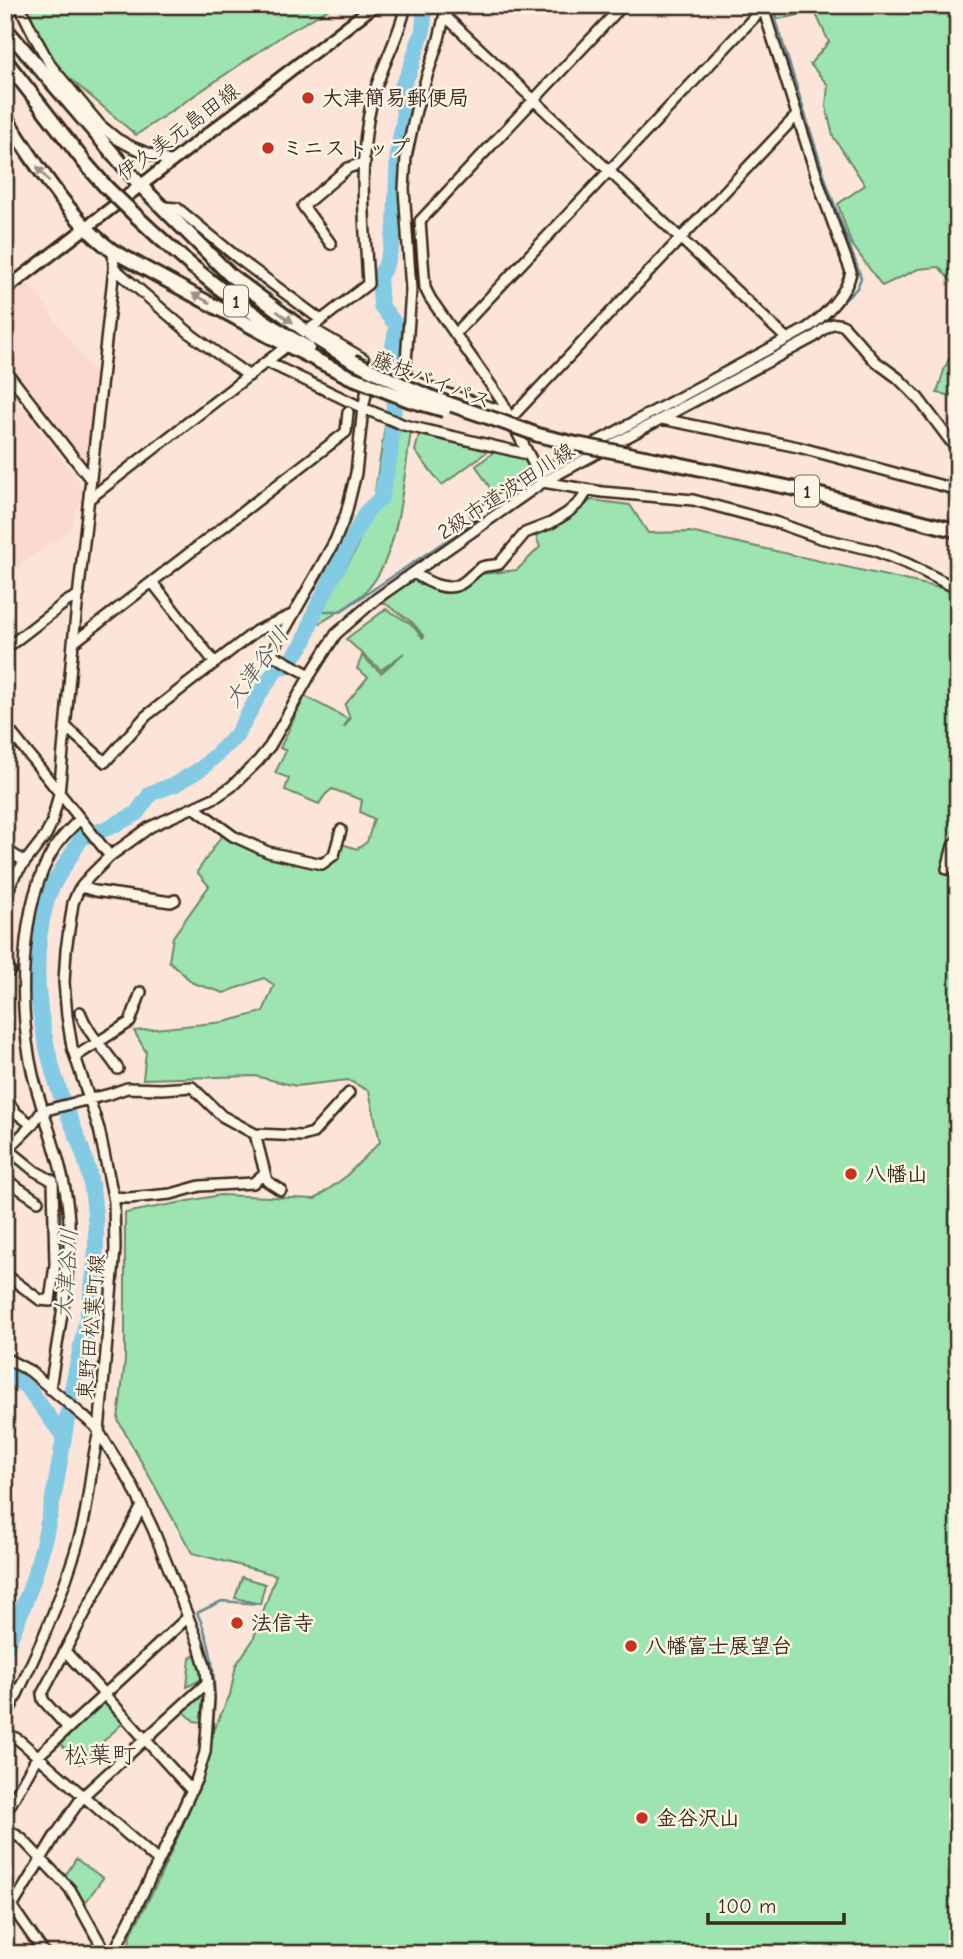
<svg xmlns="http://www.w3.org/2000/svg" width="963" height="1959" viewBox="0 0 963 1959" font-family="'Comic Neue','Klee One',sans-serif">
<rect width="100%" height="100%" fill="#fce4d9"/>
<filter id="ink" filterUnits="userSpaceOnUse"><feTurbulence type="fractalNoise" baseFrequency=".0143" numOctaves="2"/><feDisplacementMap in="SourceGraphic" scale="14" xChannelSelector="R" yChannelSelector="G"/><feConvolveMatrix kernelMatrix="1 2 1 2 8 2 1 2 1" color-interpolation-filters="sRGB"/></filter>
<g filter="url(#ink)">
<path fill="#fcd9d0" d="M29 283 96 376 87 468 5 368V302Z
M5 386 84 488 71 529 5 577Z"/>
<path fill="#9de4b1" stroke="#6c8768" stroke-width="2" d="M25 5H336L285 34 136 135 47 59Z
M774 5H958V289L939 267 918 269 882 286 851 243 838 204 865 185 833 136 826 106 828 85 810 64 829 42 815 12 778 19Z
M958 338V397L937 393 944 370Z
M385 426 411 432C403 479 400 558 365 592 353 604 335 614 320 623L316 619 356 549 373 504Z
M419 435 488 451 442 485 415 451Z
M494 452 521 456 535 474 495 496 476 466Z
M591 500 630 505 648 533 690 532 958 592V1954H126L129 1947 130 1936 158 1881 188 1814 212 1733 230 1695 236 1665 253 1640 276 1575 192 1553 118 1420 125 1360V1213L220 1195 315 1199 344 1178 380 1142 369 1091 348 1080 296 1086 255 1076 143 1079 146 1052 134 1031 224 1022 263 1012 274 985 264 978 224 993 193 983 169 961 173 937 209 886 197 872 225 831 244 843 323 867 336 856 342 844 357 849 367 842 374 819 360 812 362 800 332 789 325 795 319 804 285 790 289 778 275 773 286 751 280 748 305 696 348 719 344 728 350 719 345 705 368 677 357 669 362 656 381 673 404 653 381 670 346 639 386 609 411 624 423 638 424 637 413 623 383 602 393 591 414 575 449 590 462 586 482 574 517 570 540 547 535 534C558 527 574 517 591 500Z
M242 1577 265 1584 260 1604 235 1598Z
M195 1654C198 1663 202 1669 202 1679L187 1687 190 1658Z
M201 1691 203 1700 201 1722 194 1721 181 1709Z
M106 1701 124 1722 79 1764 59 1742Z
M76 1859 103 1878 82 1907 63 1879Z"/>
<g fill="none" stroke-linecap="round" stroke-linejoin="round">
<path stroke="#668b95" stroke-width="2.5" d="M602 444 812 332 857 288 861 278 857 266 828 187 771 5
M565 464 590 451
M315 611H341L529 485
M209 1748C218 1706 217 1653 197 1613L222 1601 260 1604"/>
<path stroke="#83cbe4" stroke-width="16" d="M5 1373 27 1387 64 1437
M5 1650C18 1620 32 1588 40 1556 55 1501 62 1445 72 1390 82 1338 97 1286 96 1233 95 1206 92 1176 82 1150 76 1131 67 1114 61 1096 40 1035 28 967 46 903 52 880 70 860 81 838L110 827 136 814 151 793 176 784 202 768 236 736 260 693 278 667 287 666 304 642 315 611 366 512 381 498 390 455 394 406 390 361 397 326 381 306 379 277 385 267 391 248 395 226 398 151 404 118 401 89 409 72 423 30 425 5"/>
<defs>
<path id="minor" d="M19 5 36 39 51 66 100 125 117 139 132 147 171 162
M447 5 439 39 416 110 406 157 404 189 411 290 405 377 438 391 506 412
M623 5 420 221 425 288 430 298 502 401 510 419 543 482 602 492 693 500 775 522 820 538 873 550 908 564 958 589
M445 16 787 339
M163 207 177 208 239 259 321 320
M331 244 303 206 348 168 365 162
M114 268 193 336 249 376
M455 334 763 8
M267 362 363 408 404 425 527 454
M5 370 91 480
M510 419 797 115
M662 419 798 447 958 490
M89 499 283 349
M476 515 538 474 806 329C823 318 848 292 851 272L822 193 762 5
M414 573C429 583 449 594 465 581 470 577 476 570 482 567 487 565 493 566 499 564L525 533 551 523 567 513 580 502 588 490
M152 582 215 663
M73 643 346 432 348 412
M5 649 66 602 79 595
M310 675 271 654 335 541 346 514 356 473 363 408 367 390 364 359 311 328 368 284C365 224 357 160 372 101 380 68 399 39 406 5
M5 725 110 856
M65 726 105 762 146 716 256 631 294 614
M195 808 233 836 268 852 322 864 334 855 341 830
M5 849 25 862
M947 869 953 846 958 840
M81 887 95 891 171 902 175 900
M5 897 15 875 46 835 52 822 59 794 73 643 114 268 113 251
M5 969 10 971
M80 1012C88 1034 105 1049 118 1069
M76 1056 130 1022 141 992
M5 1097 15 1112 32 1125
M5 1152 32 1125 42 1111 110 1094 127 1088 161 1089 192 1087 222 1116 255 1134 302 1136 313 1133 349 1093
M265 1173 267 1181 281 1190
M5 1179 38 1201
M113 1197 129 1198 171 1194 200 1186 253 1183 265 1173 255 1134
M5 1274 40 1300 50 1301 55 1265 53 1181 35 1171 8 1149
M5 1358 30 1371 95 1426 99 1432 132 1485 153 1529 198 1642 206 1670 209 1698 205 1752 197 1778 169 1840 113 1954
M50 1389C58 1333 74 1264 68 1209 63 1163 44 1120 33 1075 18 1010 18 905 55 847 62 836 71 828 80 819
M65 1651 191 1790
M5 1720C34 1659 63 1598 81 1532 90 1499 90 1465 99 1432L115 1249 114 1201 99 1129 72 1047 67 1016 64 982 66 950 73 903 78 891 89 877 110 856 150 827 216 797 231 787 258 761 270 746 310 675 336 634 376 599 543 482 814 337C824 329 832 319 844 326L875 361 898 378 918 398 958 451
M68 1728 43 1700 42 1694 142 1506
M5 1732 19 1740 158 1861
M5 1814 37 1757 188 1617
M5 1828 22 1839 70 1889 106 1954
M12 1907 45 1954
M5 1913 12 1907 55 1836 83 1796 208 1682"/>
<path id="major" d="M5 290 375 5"/>
<path id="highway" d="M5 28 140 185 230 275 315 338 353 361
M5 60 85 163 106 187
M5 117C33 160 71 221 113 251L271 337 348 376
M133 213C187 265 243 311 308 348
M538 435 576 444
M654 459 801 490 958 531"/>
</defs>
<use href="#minor" stroke="#3b2a1e" stroke-width="14"/>
<use href="#major" stroke="#3b2a1e" stroke-width="16"/>
<use href="#highway" stroke="#3b2a1e" stroke-width="18"/>
<use href="#minor" stroke="#fcf5e5" stroke-width="9"/>
<use href="#major" stroke="#fcf5e5" stroke-width="10"/>
<use href="#highway" stroke="#fcf5e5" stroke-width="12"/>
<defs>
<path id="highway-bridge" d="M106 187 133 213
M353 361C383 376 413 391 444 402 475 413 507 423 538 435
M348 376 409 400 444 410
M576 444 654 459"/>
</defs>
<use href="#highway-bridge" stroke="#3b2a1e" stroke-width="18" stroke-linecap="butt"/>
<use href="#highway-bridge" stroke="#fcf5e5" stroke-width="12"/>
</g>
<defs><path id="oneway-solid" d="M-6-.8H1V-3.2L6.5 0L1 3.2V.8H-6Z" transform="scale(1.75)"/></defs>
<g fill="#9c9082">
<use href="#oneway-solid" transform="translate(43 174) rotate(-128)"/>
<use href="#oneway-solid" transform="translate(201 298) rotate(-152)"/>
<use href="#oneway-solid" transform="translate(285 317) rotate(35)"/>
</g>
</g>
<g fill="#c8321e" stroke="#fcf5e5" stroke-width="2.5">
<circle cx="308" cy="98" r="7"/>
<circle cx="268" cy="148" r="7"/>
<circle cx="851" cy="1174" r="7"/>
<circle cx="237" cy="1623" r="7"/>
<circle cx="631" cy="1646" r="7"/>
<circle cx="642" cy="1818" r="7"/>
</g>
<g text-anchor="middle" stroke-width="5" stroke-linejoin="round" paint-order="stroke">
<g fill="#fcf5e5" stroke="#75675a" stroke-width="2">
<rect x="224" y="285.5" width="24" height="31" rx="5"/>
<rect x="795" y="475.5" width="24" height="31" rx="5"/>
</g>
<g font-size="19" font-weight="bold" fill="#3b2a1e">
<text x="236" y="308">1</text>
<text x="807" y="498">1</text>
</g>
<g font-size="21" font-weight="bold" fill="#3b2a1e" stroke="#fcf5e5" text-anchor="start">
<text x="322" y="105">大津簡易郵便局</text>
<text x="282" y="155">ミニストップ</text>
<text x="865" y="1181">八幡山</text>
<text x="251" y="1630">法信寺</text>
<text x="645" y="1653">八幡富士展望台</text>
<text x="656" y="1825">金谷沢山</text>
</g>
<g font-size="21" fill="#3b2a1e" stroke="#fcf5e5">
<text transform="translate(178 132) rotate(-37)" y="7">伊久美元島田線</text>
<text transform="translate(432 380) rotate(21)" y="7">藤枝バイパス</text>
<text transform="translate(506 491) rotate(-33)" y="7">2級市道波田川線</text>
<text transform="translate(91 1327) rotate(-85)" y="7">東野田松葉町線</text>
</g>
<g font-size="23" font-style="italic" fill="#515a59" stroke="#fcf5e5">
<text transform="translate(256 667) rotate(-54)" y="8">大津谷川</text>
<text transform="translate(66 1274) rotate(-86)" y="8">大津谷川</text>
</g>
<g font-size="24" fill="#3b2a1e" stroke="#fcf5e5">
<text x="100" y="1763">松葉町</text>
</g>
</g>
<rect width="963" height="1959" fill="none" stroke="#fcf5e5" stroke-width="28"/>
<rect x="14" y="14" width="935" height="1931" fill="none" stroke="#3b2a1e" stroke-width="2.5" filter="url(#ink)"/>
<path d="M708 1913v10h136v-10" fill="none" stroke="#3b2a1e" stroke-width="3.5"/>
<text x="718" y="1913" font-size="21" fill="#3b2a1e" stroke="#fcf5e5" stroke-width="5" paint-order="stroke">100 m</text>
</svg>
